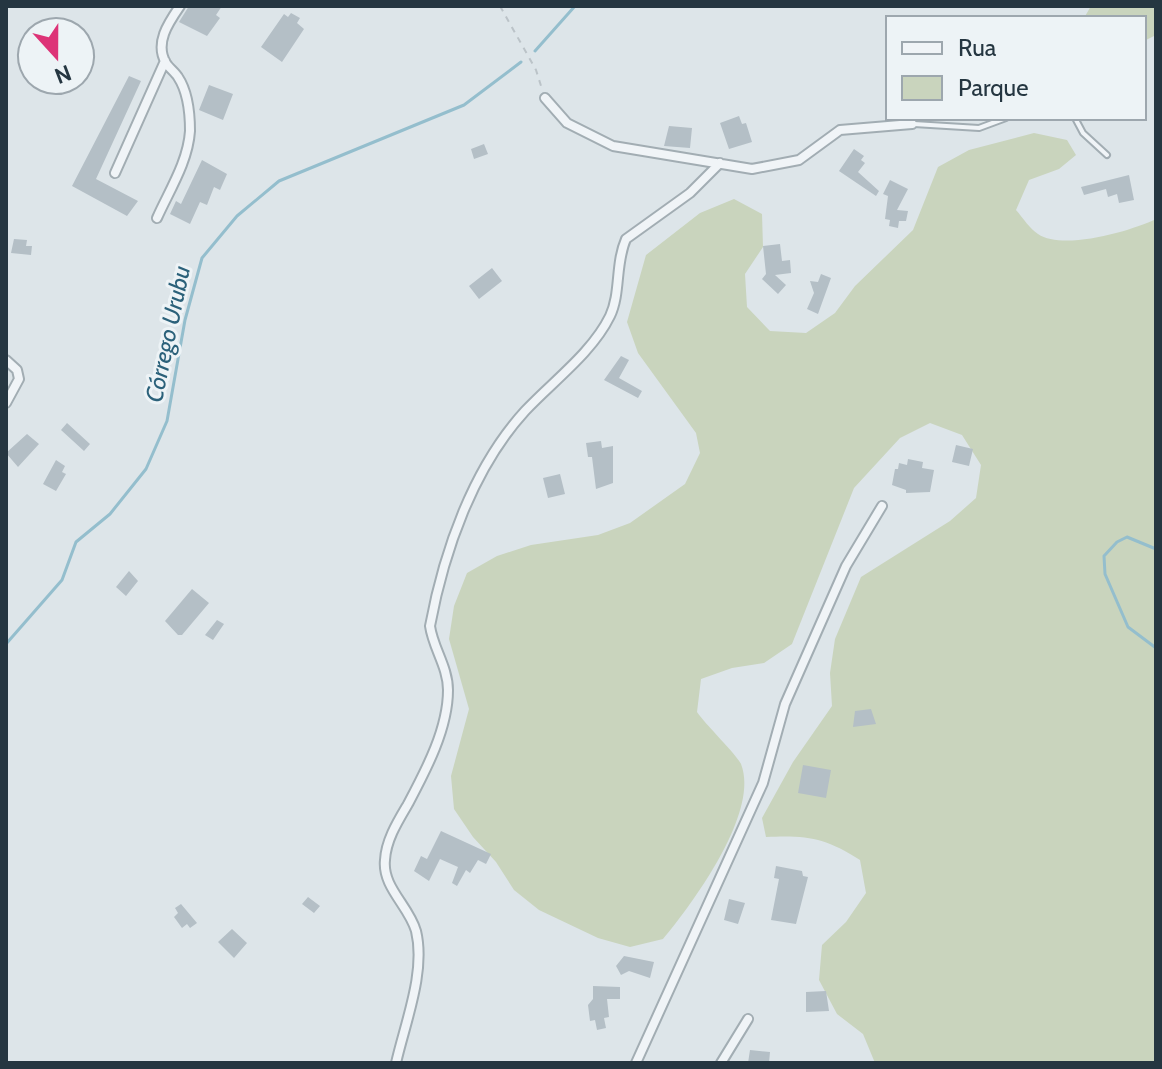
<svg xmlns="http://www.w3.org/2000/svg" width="1162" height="1069" viewBox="0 0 1162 1069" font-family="Cabin,sans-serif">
<rect width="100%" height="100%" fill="#dde5e9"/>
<path fill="#c9d4bd" d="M1091 6H1156V35L1144 41V18H1084Z
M1034 133 1067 140 1076 155 1059 169 1029 180 1016 210C1023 218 1030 229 1038 234 1063 251 1131 231 1156 219V1063H875L863 1034 837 1014 819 980 822 945 846 922 866 893 860 860C826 838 807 835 766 837L762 818 793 762 832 706 830 673 835 639 861 577 950 521 976 498 981 465 962 435 930 423 900 438 854 488 792 644 764 663 732 668 701 679 697 712C705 724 737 755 741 764 760 812 693 903 663 939L630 947 598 938 539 910 514 890 496 862 473 837 454 809 451 776 469 709 449 639 454 606 467 573 497 556 531 545 598 535 630 523 685 484 700 453 696 433 638 353 627 322 646 255 700 213 734 199 762 214 763 247 745 274 747 307 770 331 806 333 835 313 855 286 913 230 938 167 969 150Z"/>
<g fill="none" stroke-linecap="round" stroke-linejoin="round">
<path stroke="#94becd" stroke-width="3" d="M535 51 575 6
M1156 549 1127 537 1117 542 1104 556 1105 574 1128 627 1156 648
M6 644 62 580 76 542 110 514 146 469 167 421 185 320 202 258 237 216 279 181 464 105 521 62"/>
</g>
<path fill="#b4bfc6" d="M189 6H222L216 15 220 18 207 36 179 22Z
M291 13 300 18 297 23 304 29 282 62 261 47 284 14 288 17Z
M129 76 141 81 96 179 138 201 127 216 72 186Z
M209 85 233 94 223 120 199 110Z
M739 116 742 124 746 123 752 142 729 149 720 123Z
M669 126 692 128 690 148 664 146Z
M484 144 488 154 474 159 471 149Z
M854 149 864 156 861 160 865 163 858 172 879 191 876 196 839 171Z
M202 160 227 174 220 190 214 187 207 205 200 202 190 224 170 214 176 201 181 204Z
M1129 175 1134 200 1119 203 1117 194 1108 197 1106 189 1084 195 1081 187Z
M890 180 908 189 897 210 908 211 906 221H899L898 228 889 226 890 220 885 219 888 196 883 194Z
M14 239 27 240 26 246H32L31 255 11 253Z
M780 244 782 261 790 260 791 273 775 275 786 285 778 294 762 279 766 274 763 246Z
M492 268 502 281 479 299 469 286Z
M821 274 831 278 818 314 807 309 814 293 810 281 818 282Z
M621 356 629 360 619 378 642 391 638 398 604 380Z
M67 423 90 444 84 451 61 430Z
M27 434 39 444 18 467 6 453Z
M601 441 602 448 613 446V483L596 489 592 457H588L586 443Z
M956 445 973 449 969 466 952 462Z
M908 459 923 462 922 468 934 470 930 492 906 493V490L892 485 895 469H898L899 463 907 465Z
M56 460 65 466 62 472 66 474 56 491 43 484Z
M560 474 565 494 548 498 543 478Z
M129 571 138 581 126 596 116 587Z
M192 589 209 603 182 635H178L165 621Z
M217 620 224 624 213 640 205 635Z
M871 709 876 724 853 727 855 711Z
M803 765 831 770 826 798 798 793Z
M441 831 491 854 486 864 478 860 470 873 466 870 457 886 452 883 458 867 440 859 429 881 414 871 421 856 427 859Z
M776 866 802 871 803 876 808 877 796 924 771 920 779 879 774 878Z
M308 897 320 906 314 913 302 904Z
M729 899 745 903 738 924 724 920Z
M181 904 197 923 190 928 187 924 182 928 174 917 178 913 175 908Z
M232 929 247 943 234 958 218 942Z
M624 956 654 962 650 978 629 971 621 975 616 966Z
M593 986 620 987V999H607L609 1017 604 1018 606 1028 597 1030 595 1020 590 1021 588 1005 593 999Z
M826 991 829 1011 806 1012V992Z
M750 1050 770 1052 769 1063H748Z"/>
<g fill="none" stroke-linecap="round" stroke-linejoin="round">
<defs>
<path id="service" d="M1075 118 1083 133 1107 155
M914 124 979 128 1006 118"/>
<path id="minor" d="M545 98 567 123 613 146 752 169 799 160 840 130 912 124
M115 173 165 61
M157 218C169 191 188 162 190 131 190 114 188 92 178 77 175 72 169 68 166 63 154 43 169 22 180 6
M6 360 17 370 19 379 6 403
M396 1063C405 1023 426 972 416 931 409 906 382 887 385 860 386 840 398 821 408 804 426 770 448 729 448 690 448 667 433 648 430 626 444 551 473 468 525 411 552 382 592 353 610 316 621 293 615 264 626 239L690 193 720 163
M636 1063 763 783 785 704 846 566 882 506
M721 1063 748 1019"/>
</defs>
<use href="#service" stroke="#a2adb3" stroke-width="8"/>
<use href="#minor" stroke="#a2adb3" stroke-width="12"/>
<path stroke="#bbc3c8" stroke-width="2" stroke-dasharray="6 6" stroke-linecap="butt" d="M500 6 536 70 542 89"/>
<use href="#service" stroke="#f0f4f7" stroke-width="4"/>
<use href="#minor" stroke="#f0f4f7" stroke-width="8"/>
</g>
<g text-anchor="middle" stroke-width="6" stroke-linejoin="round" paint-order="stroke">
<g font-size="24" font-style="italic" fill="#2b617a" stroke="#edf3f6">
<text transform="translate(168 334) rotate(-78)" y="8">Córrego Urubu</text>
</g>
</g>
<rect width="1162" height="1069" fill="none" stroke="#253641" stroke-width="16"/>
<rect x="886" y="16" width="260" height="104" fill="#edf3f6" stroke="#9da7ae" stroke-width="2"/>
<rect x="902" y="42" width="40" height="12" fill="#f0f4f7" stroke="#9da7ae" stroke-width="2"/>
<text x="958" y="56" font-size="24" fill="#253641">Rua</text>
<rect x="902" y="76" width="40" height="24" fill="#c9d4bd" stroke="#9da7ae" stroke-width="2"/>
<text x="958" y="96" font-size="24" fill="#253641">Parque</text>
<g transform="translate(56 56) rotate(159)"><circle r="38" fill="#edf3f6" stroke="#9da7ae" stroke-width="2"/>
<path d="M0-6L14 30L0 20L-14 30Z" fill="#dd3377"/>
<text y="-12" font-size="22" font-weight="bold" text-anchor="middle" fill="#253641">N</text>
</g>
</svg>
